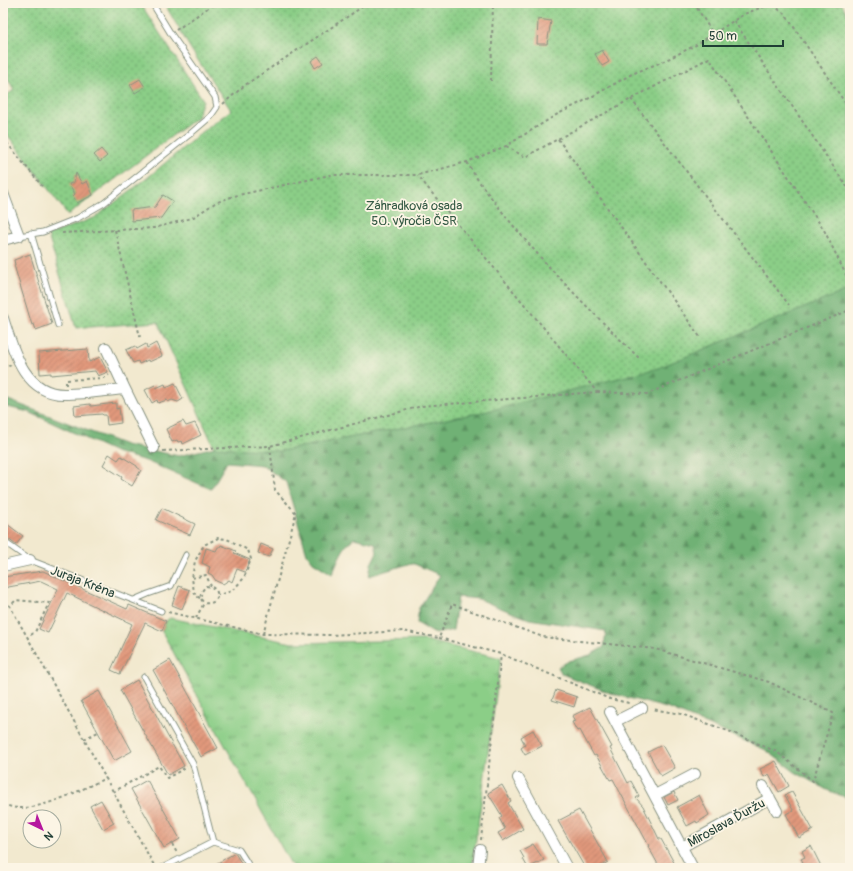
<svg xmlns="http://www.w3.org/2000/svg" width="853" height="871" viewBox="0 0 853 871" font-family="Pangolin,sans-serif">
<defs>
<pattern id="grass-tufts" width="24" height="20" patternUnits="userSpaceOnUse"><rect width="24" height="20" fill="#8bce87"/><path d="M3 7l-1-3M5 7V3M7 7l1-3M15 17l-1-3M17 17v-4M19 17l1-3" fill="none" stroke="#71a86f"/></pattern>
<pattern id="forest-firs" width="22" height="20" patternUnits="userSpaceOnUse"><rect width="22" height="20" fill="#70b174"/><path d="M5 1l3.5 6h-7zM16 11l3.5 6h-7z" fill="#5b9160"/></pattern>
<pattern id="garden-dots" width="8" height="8" patternUnits="userSpaceOnUse"><rect width="8" height="8" fill="#8bce87"/><path d="M2 2h.1M6 6h.1" fill="none" stroke="#71a86f" stroke-width="1.8" stroke-linecap="round"/></pattern>
<pattern id="building-hatch" width="6" height="6" patternUnits="userSpaceOnUse"><rect width="6" height="6" fill="#e1987b"/><path d="M-1 1l2-2M0 6l6-6M5 7l2-2" fill="none" stroke="#b67d66"/></pattern>
</defs>
<rect width="100%" height="100%" fill="#fcf5e5"/>
<filter id="ink" filterUnits="userSpaceOnUse"><feTurbulence type="fractalNoise" baseFrequency=".025" numOctaves="2"/><feDisplacementMap in="SourceGraphic" scale="8" xChannelSelector="R" yChannelSelector="G"/><feConvolveMatrix kernelMatrix="1 2 1 2 8 2 1 2 1" color-interpolation-filters="sRGB"/></filter>
<filter id="wash" filterUnits="userSpaceOnUse"><feTurbulence type="fractalNoise" baseFrequency=".012" numOctaves="4" result="noise"/><feDisplacementMap in="SourceGraphic" scale="16" xChannelSelector="R" yChannelSelector="G"/><feGaussianBlur stdDeviation="0.9" result="paint"/><feColorMatrix in="noise" values="0 0 0 0 0 0 0 0 0 0 0 0 0 0 0 0 0 1.4 0 .05"/><feComposite in="paint" operator="in"/></filter>
<g filter="url(#wash)">
<rect width="100%" height="100%" fill="#f2e9cf"/>
<path fill="url(#grass-tufts)" stroke="#55865e" d="M170 618 292 643 424 640 501 658 472 868H293L161 630 162 631 166 621Z"/>
<path fill="url(#forest-firs)" stroke="#487754" d="M850 289V799L827 790 795 772 766 750 670 709 610 693 562 674 558 667 569 661 590 655 604 647 606 631 529 619 498 607 479 599 458 597 453 630 435 634 417 623 419 608 440 575 412 563 369 576 371 564 377 552 375 543 354 538C342 547 338 561 332 574L313 562 307 554 286 482 262 465 227 462 211 489 146 461 115 452 29 412 7 407 3 410V398L125 445 179 456 214 447 280 451 488 411 658 368Z"/>
<path fill="url(#garden-dots)" stroke="#55865e" d="M3 3H140L203 100 197 117 68 215 3 129V98L14 90 3 69Z
M164 3H841L850 18V289L658 368 488 411 280 451 214 447 158 322 76 328 48 235 94 218 146 179 196 137 231 110 192 51Z"/>
<g id="blocks">
<path fill="url(#building-hatch)" d="M538 19 551 21 547 44H537Z
M602 50 609 62 602 66 595 54Z
M318 56 323 63 315 68 311 61Z
M140 79 145 87 135 93 130 85Z
M101 149 107 156 100 162 94 155Z
M76 173 82 184 87 181 93 195 77 203 73 196 75 194 69 184 74 182Z
M163 195 173 201 161 218 132 221 131 210 155 207Z
M30 254 52 324 36 330 34 324 32 325 14 265H15L14 260Z
M156 343 162 356 149 362 148 360 139 364 138 361 133 363 126 350 135 346 137 349 146 344 147 348Z
M88 349 89 362 100 357 108 372 98 376 95 371 51 375V373L40 374 39 353Z
M175 383 183 399 178 402 172 400 168 402 167 400 158 403 157 400 152 403 145 390 155 385 156 388 165 384 166 387Z
M116 403V409L119 408 121 423 107 425 106 415H103L102 414 75 416 74 406 90 404 91 406Z
M183 421 186 426 195 423 201 435 183 444 182 441 178 442 177 440 172 442 166 429Z
M109 454 118 460 121 456 137 466V467L141 470 132 486 121 479 122 477 103 465Z
M162 508 195 524 190 535 156 520Z
M3 521 23 536 16 545 3 535Z
M261 544 273 549 269 557 258 553Z
M221 545 236 551 234 553 250 560 245 572 237 569 232 582 229 580 223 584 216 581 212 575 208 573 210 567 202 563 206 548 216 551 218 547H220Z
M43 571 127 609 129 605 166 621 162 631 145 623 120 674 111 670 132 624 67 593 48 633 39 629 58 589 41 581 3 588V577Z
M179 586 190 590 182 609 172 605Z
M170 660 218 748 201 757 153 670Z
M137 680 184 766 168 775 120 690Z
M556 690 577 697 574 707 552 700Z
M99 691 132 751 114 761 81 701Z
M590 707 612 747 610 748 628 783 631 781 639 796 636 798 643 806 659 839H661L677 868H660L648 846H649L613 779 610 780 596 755 594 756 580 730 577 731 572 722 575 721 572 716Z
M533 730 542 746 525 755 521 748 525 745 521 737Z
M662 745 675 768 661 776 648 752Z
M776 761 789 786 779 792 769 774 764 777 760 769Z
M147 780 180 839 164 848 131 789Z
M502 785 511 801 508 803 523 829 503 841 498 833 505 829 499 818 502 816 488 793Z
M674 792 678 800 668 805 664 797Z
M792 792 813 830 799 838 786 814 793 810 785 795Z
M699 795 709 815 697 823 696 821 687 826 677 807Z
M101 800 114 823 103 829 90 806Z
M579 810 608 862 598 868H585L558 821Z
M533 844 544 860 528 868 523 859 524 858 520 851Z
M811 846 822 868H793L803 862 801 859 805 857 802 851Z
M235 853 244 868H209Z"/>
</g>
</g>
<g filter="url(#ink)">
<use href="#blocks" fill-opacity="0" stroke="#889382" stroke-width="1"/>
<g fill="none" stroke-linecap="round" stroke-linejoin="round">
<defs>
<path id="service" d="M31 233 58 325
M19 236 43 232 78 218 104 203 190 134 210 117 217 107 215 97 171 34 152 3
M3 541 30 560 161 611
M134 600 148 594 171 586 186 555
M144 677 193 764 213 842 162 868
M213 842 239 850 246 861 250 868"/>
<path id="minor" d="M3 193 19 236 3 240
M3 318C13 349 24 394 64 394 84 394 105 391 125 389L154 448
M106 348 125 389
M3 566 30 560
M610 712 693 868
M616 721 642 708
M518 778 567 868
M763 786 777 811
M655 795 695 774
M682 847 770 798
M478 868 480 850"/>
</defs>
<use href="#service" stroke="#889382" stroke-width="7"/>
<use href="#minor" stroke="#889382" stroke-width="12"/>
<path stroke="#889382" stroke-width="2" stroke-dasharray="3 3" stroke-linecap="butt" d="M694 3 713 34
M773 5 785 14 850 110
M734 21 850 191
M176 30 215 3
M491 81 493 3
M631 99 789 305
M223 104 245 85 368 3
M3 138 42 186
M558 139 700 337
M506 146 525 157 631 99 709 58 824 230 847 277
M467 162C477 181 491 197 504 214 545 266 592 312 640 359
M115 230 140 337
M62 233 154 228 192 218 215 203 234 196 330 175H418L467 162 506 146 556 115 586 100 632 74 664 61 696 45 744 14 760 8 773 5V3
M3 358 6 367 11 365
M66 385V380L104 378 109 375
M597 392 647 394 850 310
M163 451 270 446 422 406 597 392 427 187 418 175
M192 578 206 575 211 586
M200 598 196 596 194 592 192 578 195 561 204 545 218 538 227 539 248 550 251 559 244 578 232 591 218 595
M3 602 10 606 16 600 49 603 35 632 28 637
M3 604 10 606 155 867
M168 612 263 634 331 635 403 631 439 638 452 604 543 637 655 649 769 682 833 713 813 781 777 752 731 732 681 714 652 709
M196 618 204 603C220 606 223 587 206 586L202 591 200 598 204 603
M263 634 296 513 275 490 270 446
M439 638 501 654 610 699 629 703
M84 739 98 732
M113 792 159 766 167 778 187 767
M3 803C26 820 82 789 106 778
M481 840 501 654
M172 844 177 853"/>
<use href="#service" stroke="#fff" stroke-width="5"/>
<use href="#minor" stroke="#fff" stroke-width="10"/>
</g>
</g>
<g text-anchor="middle" stroke-width="3.5" stroke-linejoin="round" paint-order="stroke">
<g font-size="13" fill="#355a45" stroke="#fcf5e5">
<text x="414" y="210">Záhradková osada<tspan x="414" dy="15">50. výročia ČSR</tspan></text>
</g>
<g font-size="13" fill="#1f3d34" stroke="#fcf5e5">
<text transform="translate(83 581) rotate(21)" y="5">Juraja Kréna</text>
<text transform="translate(726 822) rotate(-29)" y="5">Miroslava Ďuržu</text>
</g>
</g>
<rect width="853" height="871" fill="none" stroke="#fcf5e5" stroke-width="16"/>
<g transform="translate(42 829) rotate(137)"><circle r="19" fill="#fcf5e5" stroke="#a4ab9e"/>
<path d="M0-3L7 15L0 10L-7 15Z" fill="#b5179e"/>
<text y="-6" font-size="11" font-weight="bold" text-anchor="middle" fill="#1f3d34">N</text>
</g>
<path d="M703 40v6h80v-6" fill="none" stroke="#1f3d34" stroke-width="2"/>
<text x="709" y="40" font-size="12" fill="#1f3d34" stroke="#fcf5e5" stroke-width="3" paint-order="stroke">50 m</text>
</svg>
